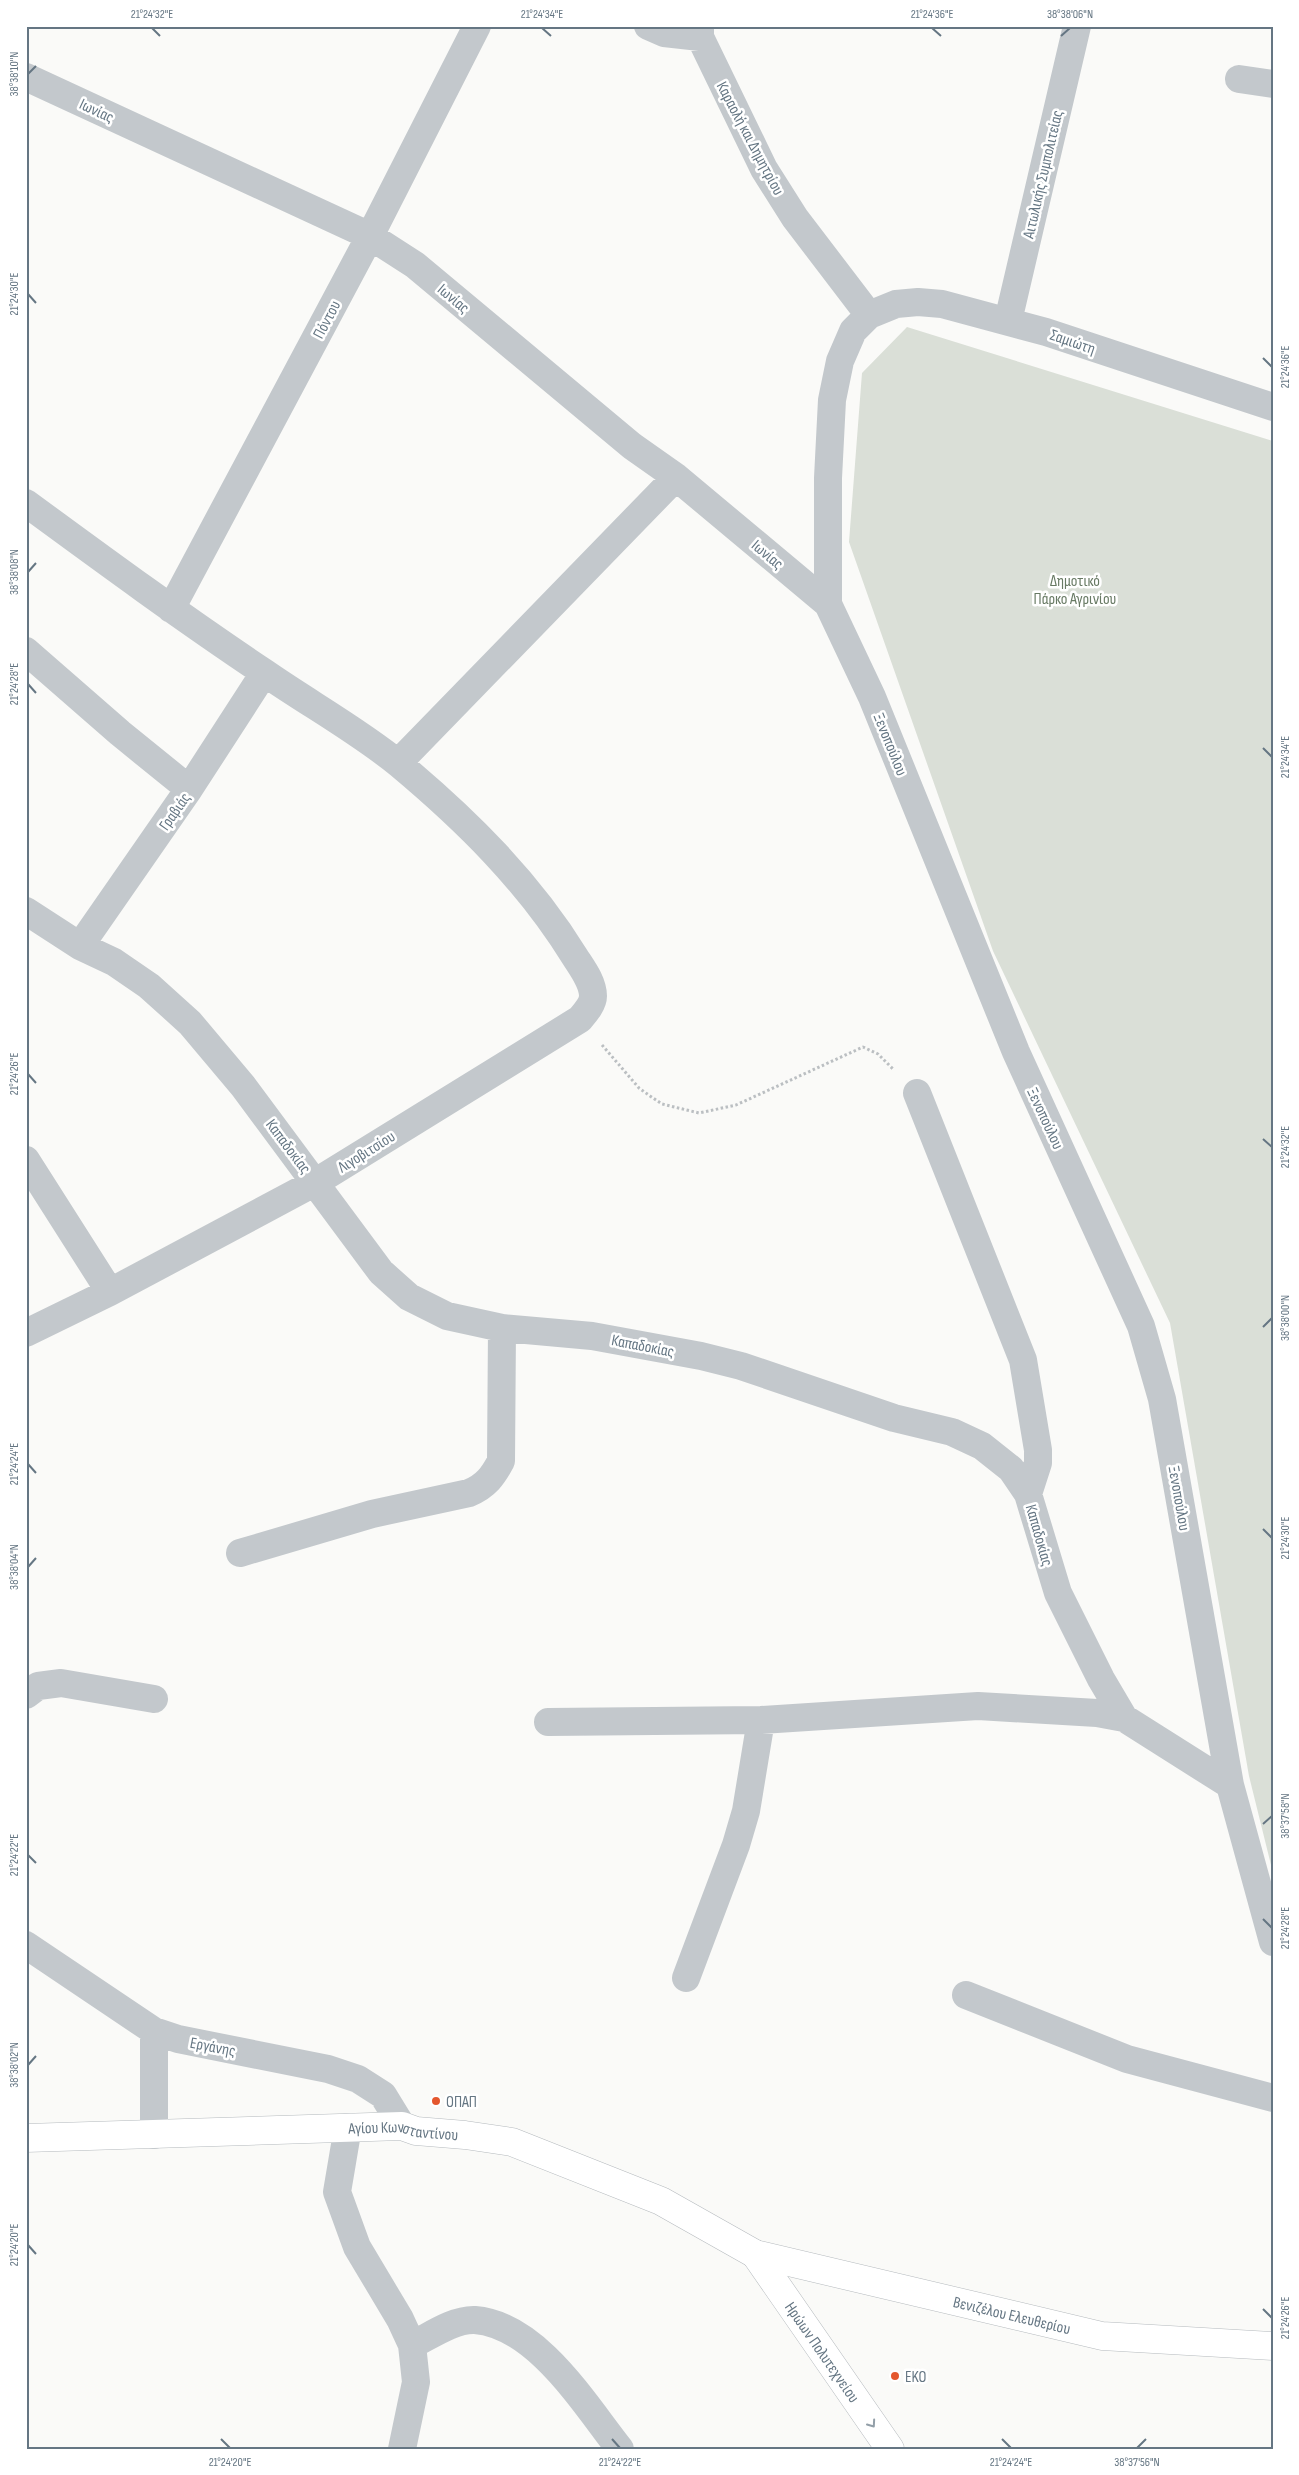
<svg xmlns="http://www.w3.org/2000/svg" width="1299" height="2475" viewBox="0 0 1299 2475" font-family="'Sofia Sans Condensed',sans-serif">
<rect width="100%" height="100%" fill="#fafaf8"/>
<path fill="#dadfd7" d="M907 327 1273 441V1873L1249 1776 1170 1323 993 951 849 542 862 373Z"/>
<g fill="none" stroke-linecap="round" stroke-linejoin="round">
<defs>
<g id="major">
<path id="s1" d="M26 2138 402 2126 416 2131 465 2135 512 2142 661 2201 755 2254 1102 2336 1273 2346"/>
<path id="s2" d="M755 2254 890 2449"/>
</g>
</defs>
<use href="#major" stroke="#b5babe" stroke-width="29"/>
<path stroke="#bbbfc2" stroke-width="3" stroke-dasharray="2.5 2.5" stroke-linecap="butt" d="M602 1045 639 1088 650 1096 662 1104 699 1113 736 1105 863 1047 878 1054 893 1069"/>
<path stroke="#c3c8cc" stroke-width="28" d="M648 26 664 33 700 37
M700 26V37L764 169 795 218 869 315
M26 77 370 236 415 265 632 446 676 477 828 604
M1239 79 1273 84
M1008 321 1077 26
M1273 407 1046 332 942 304 918 302 896 304 869 315 853 331 840 361 832 400 828 478V604L872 697 1016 1052 1141 1326 1162 1399 1230 1785 1273 1942
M26 503C105 561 184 619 265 673 308 703 359 731 399 764 466 820 529 882 575 957 582 968 593 982 593 996 593 1004 585 1013 580 1019L316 1182 110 1292 26 1333
M171 609 370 236 477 26
M26 651 120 733 189 789
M398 763 676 477
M26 911 80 946 114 962 149 986 190 1023 243 1086 381 1272 409 1297 447 1316 502 1328 592 1336 701 1356 741 1366 894 1418 952 1432 982 1446 1011 1469 1028 1494 1058 1593 1101 1679 1124 1718 1230 1785
M80 946 189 789 264 673
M917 1093 1023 1360 1038 1450V1463L1028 1494
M26 1160 110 1292
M240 1553 372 1514 469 1493C486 1486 493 1476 501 1461L502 1328
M26 1695 38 1686 61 1683 154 1699
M548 1722 761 1720 978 1706 1097 1713 1124 1718
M26 1945 154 2031 178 2039 328 2069 358 2079 383 2095 402 2126
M686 1978 736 1845 746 1811 761 1720
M966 1995 1127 2059 1273 2098
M348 2127 337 2192 357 2247 400 2319 412 2345 416 2382 402 2449
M154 2135V2031
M412 2345C430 2336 454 2319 475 2320 537 2325 585 2405 620 2449"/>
<use href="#major" stroke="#fff" stroke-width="28"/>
</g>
<defs><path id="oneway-chevron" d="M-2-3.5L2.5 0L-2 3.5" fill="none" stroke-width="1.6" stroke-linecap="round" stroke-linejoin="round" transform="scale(1.25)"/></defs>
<use stroke="#939fa8" href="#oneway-chevron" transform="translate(872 2424) rotate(55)"/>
<path fill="none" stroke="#657683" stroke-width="2" d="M152 28 160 36M542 28 551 36M932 28 941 36M1061 36 1070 28M28 74 36 66M28 294 36 303M1263 358 1272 367M28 572 36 563M28 684 36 693M1263 748 1272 757M28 1074 36 1083M1263 1139 1272 1147M1263 1327 1272 1318M28 1464 36 1473M1263 1529 1272 1538M28 1567 36 1558M1263 1824 1272 1816M28 1855 36 1863M1263 1919 1272 1928M28 2065 36 2056M28 2245 36 2254M1263 2309 1272 2318M221 2439 230 2448M612 2439 620 2448M1002 2439 1011 2448M1137 2448 1146 2439"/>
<g fill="#e4572e" stroke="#fff" stroke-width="2">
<circle cx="436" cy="2101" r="5"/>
<circle cx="895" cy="2376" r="5"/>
</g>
<g text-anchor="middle" stroke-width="5" stroke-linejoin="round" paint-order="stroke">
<g font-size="16" fill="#657683" stroke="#fff">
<text transform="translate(97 110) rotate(25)" y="6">Ιωνίας</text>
<text transform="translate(751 138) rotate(62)" y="6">Καραολή και Δημητρίου</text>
<text transform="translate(1042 174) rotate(-77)" y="6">Αιτωλικής Συμπολιτείας</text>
<text transform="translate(454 298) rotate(40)" y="6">Ιωνίας</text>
<text transform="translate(326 319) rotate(-62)" y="6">Πόντου</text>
<text transform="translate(1073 341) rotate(19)" y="6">Σαμιώτη</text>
<text transform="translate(768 554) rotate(40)" y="6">Ιωνίας</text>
<text transform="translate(891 744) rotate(68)" y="6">Ξενοπούλου</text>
<text transform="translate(174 811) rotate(-55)" y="6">Γραβιάς</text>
<text transform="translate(1046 1118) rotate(65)" y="6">Ξενοπούλου</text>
<text transform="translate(289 1146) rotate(53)" y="6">Καπαδοκίας</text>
<text transform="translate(366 1151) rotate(-32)" y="6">Λιγοβιτσίου</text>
<text transform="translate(643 1345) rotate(11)" y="6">Καπαδοκίας</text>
<text transform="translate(1180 1498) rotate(80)" y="6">Ξενοπούλου</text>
<text transform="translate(1040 1535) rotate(74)" y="6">Καπαδοκίας</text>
<text transform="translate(213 2046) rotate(11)" y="6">Εργάνης</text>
<text dy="6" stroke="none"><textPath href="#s1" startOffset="378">Αγίου Κωνσταντίνου</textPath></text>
<text dy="6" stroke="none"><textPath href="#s1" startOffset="1020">Βενιζέλου Ελευθερίου</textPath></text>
<text dy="6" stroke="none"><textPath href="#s2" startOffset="119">Ηρώων Πολυτεχνείου</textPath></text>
</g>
<g font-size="16" fill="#687a64" stroke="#fff">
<text x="1075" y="586">Δημοτικό<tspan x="1075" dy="18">Πάρκο Αγρινίου</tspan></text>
</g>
<g font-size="16" fill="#657683" stroke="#fff" text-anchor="start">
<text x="446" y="2107">ΟΠΑΠ</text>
<text x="905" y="2382">EKO</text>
</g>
</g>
<rect width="1299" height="2475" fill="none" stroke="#ffffff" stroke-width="55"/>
<rect x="28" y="28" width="1244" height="2420" fill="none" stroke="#657683" stroke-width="2"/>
<g font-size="12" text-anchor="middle" fill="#657683">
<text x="152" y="18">21°24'32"E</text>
<text x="542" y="18">21°24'34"E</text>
<text x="932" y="18">21°24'36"E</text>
<text x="1070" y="18">38°38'06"N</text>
<text transform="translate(14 74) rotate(-90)" y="4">38°38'10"N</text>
<text transform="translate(14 294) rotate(-90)" y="4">21°24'30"E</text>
<text transform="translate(1285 367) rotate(-90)" y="4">21°24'36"E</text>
<text transform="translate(14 572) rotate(-90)" y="4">38°38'08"N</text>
<text transform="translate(14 684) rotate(-90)" y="4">21°24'28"E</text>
<text transform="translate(1285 757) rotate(-90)" y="4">21°24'34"E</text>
<text transform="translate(14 1074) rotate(-90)" y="4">21°24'26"E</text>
<text transform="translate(1285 1147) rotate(-90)" y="4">21°24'32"E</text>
<text transform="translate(1285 1318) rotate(-90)" y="4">38°38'00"N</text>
<text transform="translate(14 1464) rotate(-90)" y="4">21°24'24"E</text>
<text transform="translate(1285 1538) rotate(-90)" y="4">21°24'30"E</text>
<text transform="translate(14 1567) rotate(-90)" y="4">38°38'04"N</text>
<text transform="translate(1285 1816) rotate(-90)" y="4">38°37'58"N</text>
<text transform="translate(14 1855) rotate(-90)" y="4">21°24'22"E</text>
<text transform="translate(1285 1928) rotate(-90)" y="4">21°24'28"E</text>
<text transform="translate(14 2065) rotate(-90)" y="4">38°38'02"N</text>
<text transform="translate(14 2245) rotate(-90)" y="4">21°24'20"E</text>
<text transform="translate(1285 2318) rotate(-90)" y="4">21°24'26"E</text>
<text x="230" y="2466">21°24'20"E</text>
<text x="620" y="2466">21°24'22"E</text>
<text x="1011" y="2466">21°24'24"E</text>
<text x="1137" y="2466">38°37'56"N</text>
</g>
</svg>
